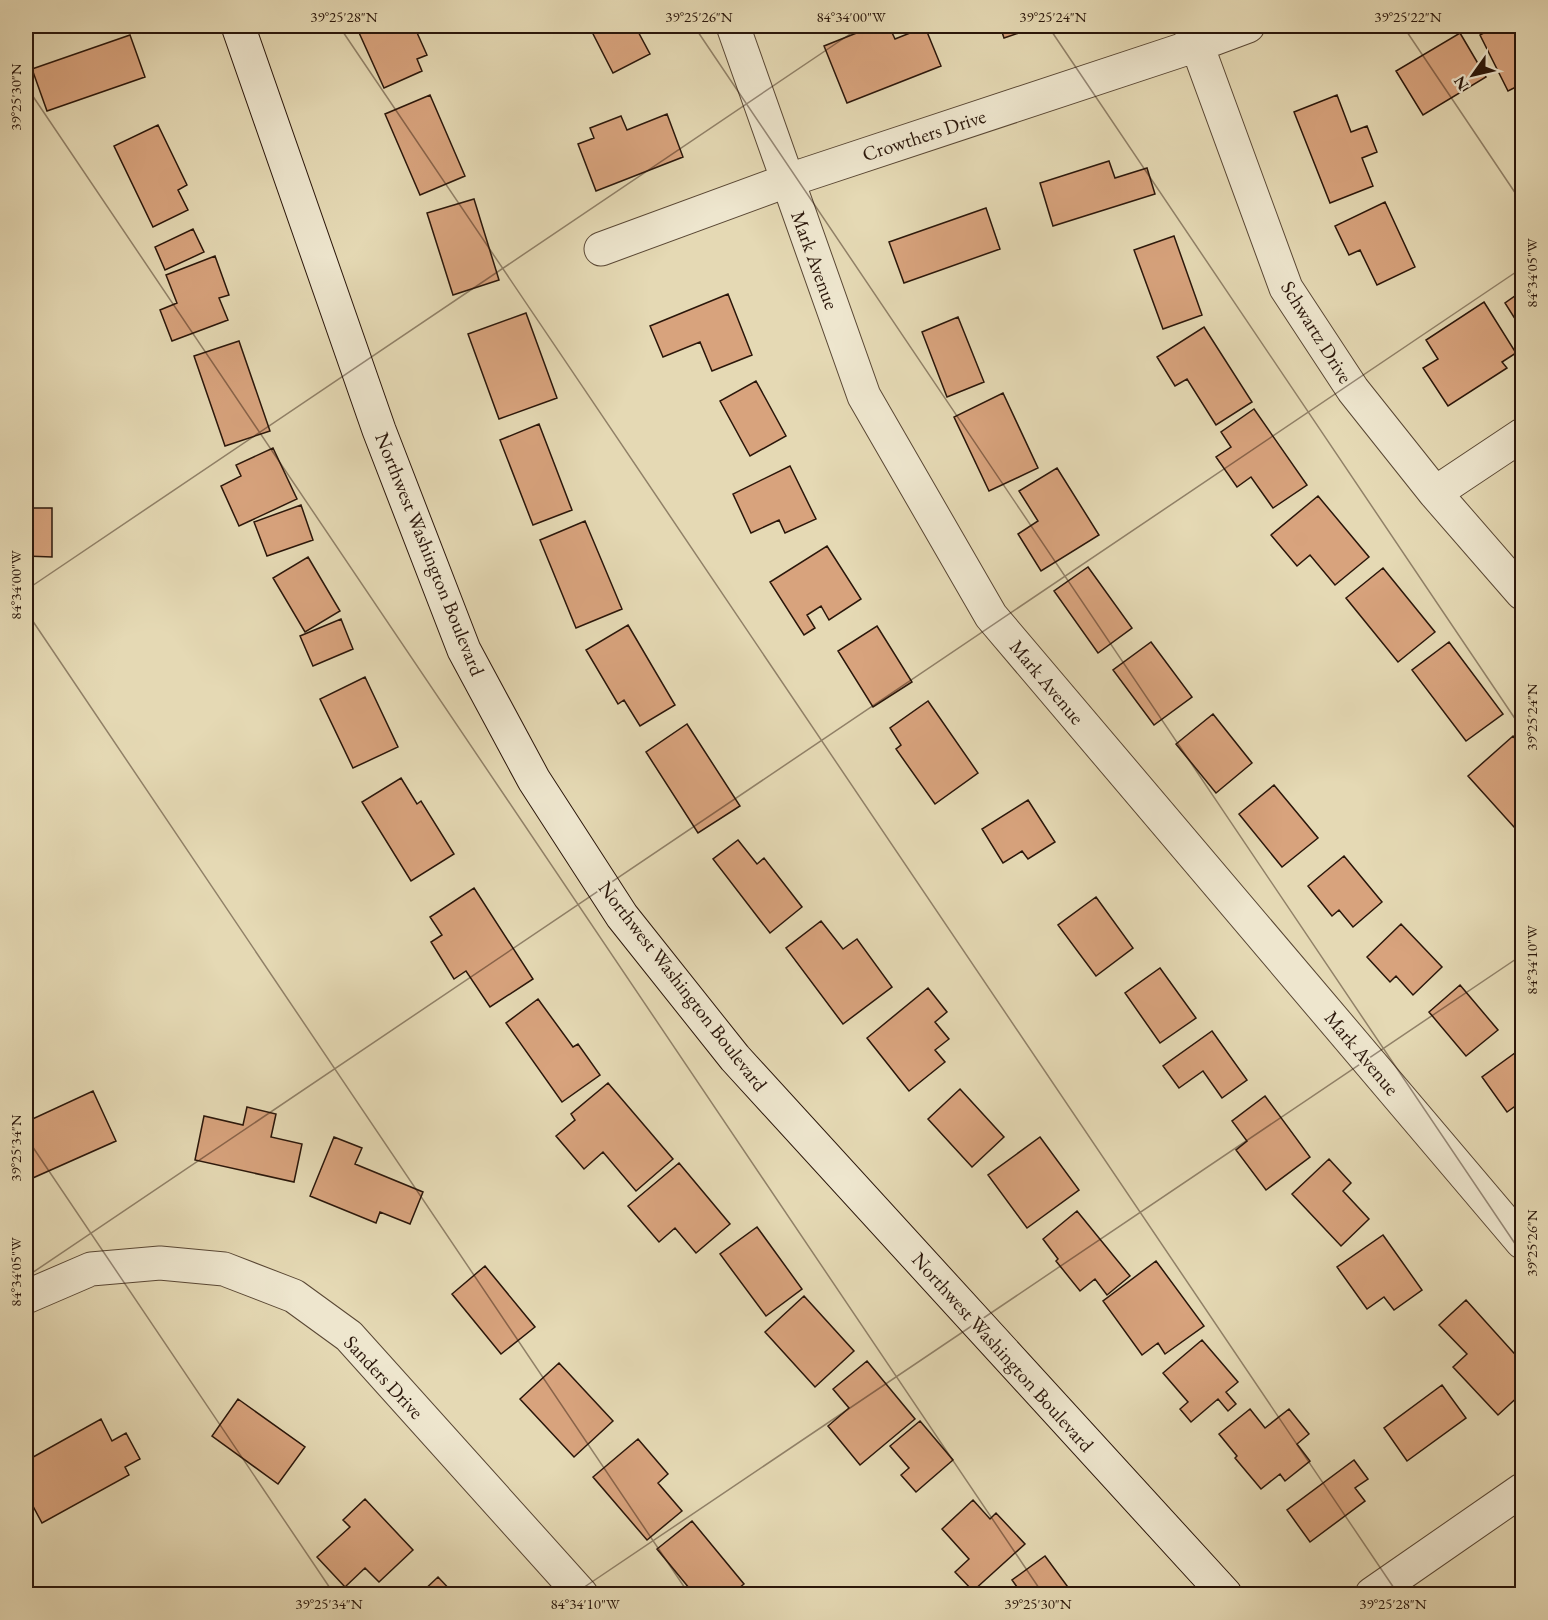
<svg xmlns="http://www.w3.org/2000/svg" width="1548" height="1620" viewBox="0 0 1548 1620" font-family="'EB Garamond',serif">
<rect width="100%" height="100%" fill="#e5d9b4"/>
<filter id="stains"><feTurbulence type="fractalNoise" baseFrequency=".00333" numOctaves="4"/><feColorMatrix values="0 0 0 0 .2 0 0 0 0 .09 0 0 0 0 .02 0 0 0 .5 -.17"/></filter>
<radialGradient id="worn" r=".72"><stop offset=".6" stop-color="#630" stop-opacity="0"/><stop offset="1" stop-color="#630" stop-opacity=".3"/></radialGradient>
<path fill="#d8a37d" stroke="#2a160a" stroke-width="1.5" d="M356 26H414L427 55 417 59 422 71 384 88Z
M589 26H635L650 54 613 73Z
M874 26H889L895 39 925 27 941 66 847 103 824 46Z
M1000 26H1040L1004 38Z
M1496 26H1522V84L1508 91 1480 35Z
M1460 33 1486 77 1423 115 1396 71Z
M130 35 145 77 47 111 32 69Z
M430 95 465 176 420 195 385 114Z
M1337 95 1351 132 1367 126 1377 152 1362 158 1373 186 1330 203 1294 112Z
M667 114 683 157 596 191 578 144 594 138 590 128 621 116 627 130Z
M158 125 187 185 178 190 188 210 153 227 114 146Z
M1109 161 1115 178 1147 168 1155 194 1053 226 1040 183Z
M474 199 499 280 453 295 427 213Z
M1385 202 1415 267 1377 285 1360 250 1349 255 1335 226Z
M986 208 1000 249 904 283 889 242Z
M193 229 204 252 165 270 155 247Z
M1174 236 1202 315 1163 329 1134 250Z
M215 256 229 295 219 298 228 320 172 341 160 310 177 303 166 275Z
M1522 291V330L1505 303Z
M728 294 752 355 712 371 700 342 663 357 650 326Z
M1484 302 1516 353 1502 362 1507 368 1448 406 1423 368 1438 359 1426 340Z
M526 313 557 398 499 419 468 334Z
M958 317 984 382 947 397 922 332Z
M1204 327 1252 402 1216 425 1187 379 1175 386 1157 357Z
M239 341 270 431 225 446 194 356Z
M756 381 786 436 750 456 720 401Z
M1003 393 1038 468 989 491 954 417Z
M1254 409 1307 485 1273 508 1251 477 1237 487 1216 457 1231 447 1221 432Z
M539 424 572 510 533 525 500 440Z
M273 448 297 499 239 526 221 486 241 476 236 465Z
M790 466 816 519 785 533 779 520 751 533 733 494Z
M1057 468 1099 535 1041 571 1018 534 1038 521 1019 491Z
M1318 496 1369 557 1335 585 1310 555 1297 566 1271 535Z
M301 505 313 540 267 556 254 522Z
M26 508H52V557L26 556Z
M585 521 622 609 576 628 540 540Z
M827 546 861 599 829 620 821 606 807 615 815 628 804 635 770 582Z
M308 557 340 611 305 632 273 578Z
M1088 567 1132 628 1098 653 1054 591Z
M1383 568 1435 632 1398 662 1346 598Z
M341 619 353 649 313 666 300 636Z
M628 625 675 705 640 726 624 700 618 704 586 650Z
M877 626 912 682 873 707 838 651Z
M1151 642 1192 697 1154 725 1113 670Z
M1449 642 1503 714 1466 741 1412 670Z
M365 677 398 747 353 768 320 699Z
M928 701 978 773 935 804 896 749 901 745 890 728Z
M1213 714 1252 763 1216 793 1176 744Z
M687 724 740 806 698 833 646 752Z
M1513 736 1522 748V820L1514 827 1468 776Z
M401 778 417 804 421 801 454 854 411 881 362 802Z
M1274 785 1318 838 1282 867 1239 814Z
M1028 800 1055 842 1028 859 1022 851 1003 863 982 829Z
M738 840 757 864 764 858 802 907 770 933 713 859Z
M1344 856 1382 902 1353 927 1339 910 1332 916 1308 886Z
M474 888 533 979 490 1007 466 971 454 979 431 942 442 935 430 917Z
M1096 897 1133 948 1096 976 1058 925Z
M821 921 843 949 857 939 892 987 843 1024 786 948Z
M1401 924 1442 967 1413 995 1396 976 1390 982 1367 957Z
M1160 968 1196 1018 1160 1043 1125 993Z
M1460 985 1498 1030 1466 1056 1429 1012Z
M928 988 947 1012 935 1022 949 1039 935 1050 945 1062 909 1091 867 1038Z
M538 999 573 1047 578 1044 600 1075 562 1102 506 1023Z
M1212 1031 1247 1080 1222 1098 1203 1071 1179 1088 1163 1066Z
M1519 1050 1522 1055V1118L1514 1107 1507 1112 1482 1077Z
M608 1083 673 1159 636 1191 603 1152 584 1169 556 1136 575 1120 571 1114Z
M960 1089 1004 1137 972 1167 928 1119Z
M93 1091 116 1141 26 1181V1122Z
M1265 1096 1310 1157 1266 1190 1236 1150 1247 1141 1232 1121Z
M247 1107 276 1114 271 1137 302 1144 294 1182 195 1160 204 1116 243 1125Z
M334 1137 362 1148 355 1164 423 1192 410 1224 380 1212 376 1223 310 1196Z
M1040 1137 1079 1190 1027 1228 988 1175Z
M1329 1159 1351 1183 1343 1191 1369 1219 1341 1246 1292 1194Z
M679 1163 730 1224 696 1253 675 1228 659 1242 628 1206Z
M1077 1211 1130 1276 1107 1295 1095 1279 1080 1291 1056 1261 1058 1259 1043 1239Z
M757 1227 802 1289 766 1316 720 1254Z
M1383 1235 1422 1290 1394 1310 1384 1297 1367 1309 1337 1267Z
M1156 1261 1204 1326 1165 1354 1158 1343 1142 1355 1103 1301Z
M485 1266 535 1327 501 1354 452 1294Z
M804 1296 854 1351 815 1387 765 1332Z
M1466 1300 1522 1362V1393L1498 1415 1453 1367 1467 1354 1439 1325Z
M1202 1340 1238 1382 1226 1392 1236 1404 1228 1411 1218 1399 1191 1422 1180 1409 1188 1402 1163 1373Z
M867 1361 915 1419 860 1465 828 1426 849 1408 833 1389Z
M559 1363 613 1421 574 1457 520 1399Z
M1442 1385 1466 1418 1407 1461 1384 1428Z
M238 1399 305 1447 278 1484 212 1436Z
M1250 1409 1265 1428 1289 1409 1309 1434 1297 1444 1310 1461 1285 1481 1280 1474 1261 1489 1235 1458 1237 1456 1219 1434Z
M101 1419 112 1441 126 1433 140 1459 125 1467 129 1475 42 1523 26 1493V1461Z
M920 1421 953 1460 916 1492 901 1475 909 1468 890 1446Z
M638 1439 668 1474 658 1483 682 1511 647 1540 593 1477Z
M1354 1460 1368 1479 1355 1488 1365 1501 1310 1542 1287 1510Z
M365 1499 413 1550 379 1582 365 1568 345 1587 317 1557 350 1527 343 1520Z
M973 1500 990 1519 996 1513 1025 1544 973 1591 955 1572 969 1559 942 1529Z
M692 1521 744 1584 739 1588 744 1594H694L657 1549Z
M1045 1556 1073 1594H1022L1012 1580Z
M438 1577 454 1594H420Z"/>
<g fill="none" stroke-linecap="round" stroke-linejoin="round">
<defs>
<path id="street" d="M733 26 864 396 991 616 1522 1242
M1190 26 1286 288 1353 390 1435 493 1522 593
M601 249 786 181 1197 45 1248 26
M1435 493 1522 435
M26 1297 91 1269 160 1263 224 1269 294 1296 349 1336 581 1594
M1372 1594 1522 1490"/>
<path id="secondary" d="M238 26 379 430 464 650 534 780 622 916 735 1058 1225 1594"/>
</defs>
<use href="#street" stroke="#594734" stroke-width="35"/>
<use href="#secondary" stroke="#2a160a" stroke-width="35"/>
<use href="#street" stroke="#eee6ce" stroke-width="33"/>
<use href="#secondary" stroke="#eee6ce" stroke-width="33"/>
</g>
<path fill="none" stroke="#2a160a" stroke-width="1.5" stroke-opacity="0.45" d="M339 26 1398 1594M694 26 1522 1254M1048 26 1522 729M1403 26 1522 203M26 86 1043 1594M26 590 862 26M26 611 689 1594M26 1137 334 1594M26 1277 1522 268M574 1594 1522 955"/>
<g text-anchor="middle" stroke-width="5" stroke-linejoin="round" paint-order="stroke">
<g font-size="20" fill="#2a160a" stroke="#eee6ce">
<text transform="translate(924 135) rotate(-18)" y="7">Crowthers Drive</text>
<text transform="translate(815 260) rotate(70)" y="7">Mark Avenue</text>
<text transform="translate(1317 332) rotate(58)" y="7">Schwartz Drive</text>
<text transform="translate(430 554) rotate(68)" y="7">Northwest Washington Boulevard</text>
<text transform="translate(1047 682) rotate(50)" y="7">Mark Avenue</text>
<text transform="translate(683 986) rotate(52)" y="7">Northwest Washington Boulevard</text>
<text transform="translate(1362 1053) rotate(50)" y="7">Mark Avenue</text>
<text transform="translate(1003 1352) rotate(48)" y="7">Northwest Washington Boulevard</text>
<text transform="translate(384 1377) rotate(47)" y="7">Sanders Drive</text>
</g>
</g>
<rect width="1548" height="1620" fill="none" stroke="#e5d9b4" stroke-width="66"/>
<g transform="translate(1473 75) rotate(236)" stroke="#eee6ce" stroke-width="4.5" paint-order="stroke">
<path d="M0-4.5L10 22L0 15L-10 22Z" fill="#2a160a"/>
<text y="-9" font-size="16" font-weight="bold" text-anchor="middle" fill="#2a160a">N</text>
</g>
<rect x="33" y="33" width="1482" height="1554" fill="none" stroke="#2a160a" stroke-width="2"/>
<g font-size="15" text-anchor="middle" fill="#2a160a">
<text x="344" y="22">39°25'28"N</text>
<text x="699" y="22">39°25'26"N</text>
<text x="851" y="22">84°34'00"W</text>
<text x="1053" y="22">39°25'24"N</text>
<text x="1408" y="22">39°25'22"N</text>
<text transform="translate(16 97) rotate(-90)" y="5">39°25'30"N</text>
<text transform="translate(1532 273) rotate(-90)" y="5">84°34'05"W</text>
<text transform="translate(16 585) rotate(-90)" y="5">84°34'00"W</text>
<text transform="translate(1532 717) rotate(-90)" y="5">39°25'24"N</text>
<text transform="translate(1532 960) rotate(-90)" y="5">84°34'10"W</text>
<text transform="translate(16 1148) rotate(-90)" y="5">39°25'34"N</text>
<text transform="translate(1532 1243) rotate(-90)" y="5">39°25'26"N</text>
<text transform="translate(16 1272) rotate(-90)" y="5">84°34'05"W</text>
<text x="329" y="1609">39°25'34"N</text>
<text x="585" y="1609">84°34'10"W</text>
<text x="1038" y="1609">39°25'30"N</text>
<text x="1393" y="1609">39°25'28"N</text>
</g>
<rect width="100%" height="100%" filter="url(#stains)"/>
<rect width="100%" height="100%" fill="url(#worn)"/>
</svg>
